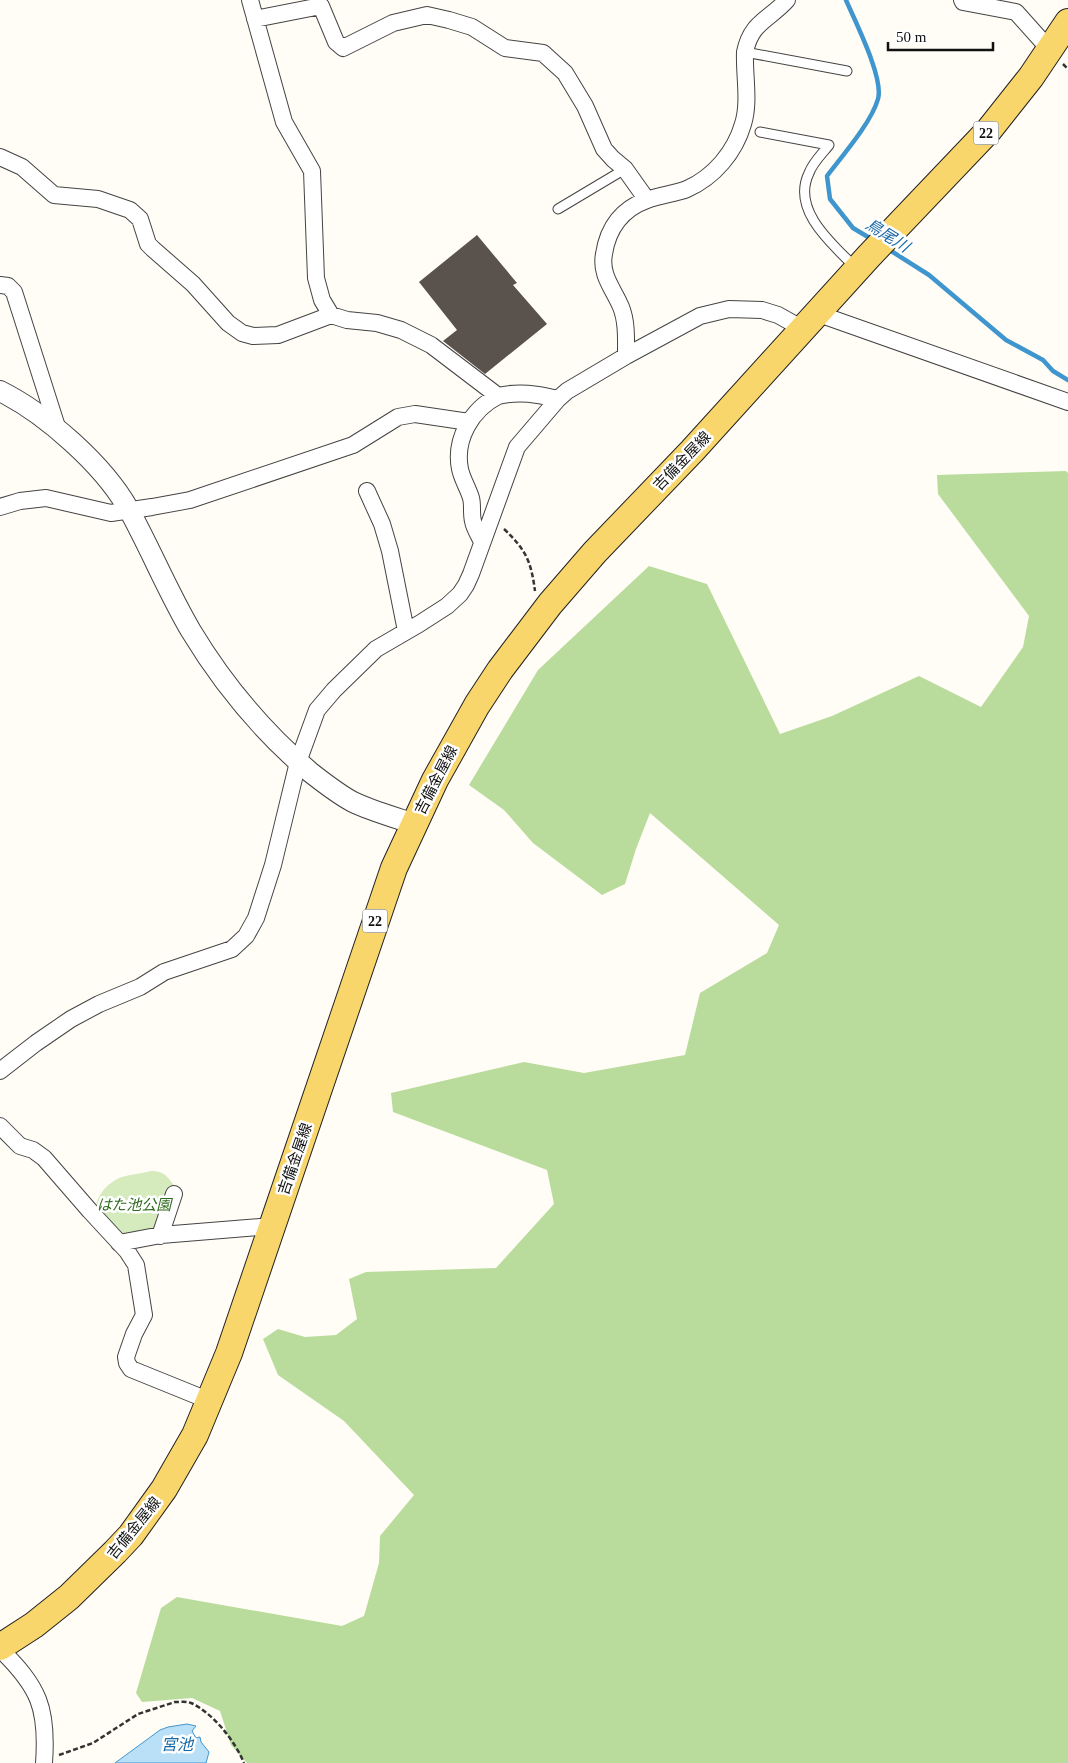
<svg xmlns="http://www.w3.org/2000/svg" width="1068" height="1763" viewBox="0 0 1068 1763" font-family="'Times New Roman','Noto Sans JP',serif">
<rect width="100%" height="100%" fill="#fffdf5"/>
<path fill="#d5ebbd" d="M151 1171C168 1171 168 1180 179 1191L167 1231 121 1236 96 1206C98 1193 110 1181 122 1177 131 1174 141 1174 151 1171Z"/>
<path fill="#b9dc9c" d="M1066 471 1068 473V1763H247L231 1745 220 1711 192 1698 142 1702 136 1693 161 1608 177 1597 342 1626 364 1616 379 1563 380 1536 414 1495 344 1421 278 1375 263 1339 278 1329 305 1337 336 1335 357 1319 349 1279 366 1272 496 1268 554 1204 547 1170 393 1112 391 1093 524 1062 584 1073 685 1055 700 993 767 953 779 925 650 813 636 849 625 884 602 895 533 843 504 810 469 785 538 670 649 566 707 584 780 734 832 716 919 676 981 707 1023 647 1029 616 938 494 937 475Z"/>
<path fill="#b9e0f7" stroke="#3f96cf" d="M187 1724 196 1726 192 1731 196 1738 200 1737 201 1742 209 1752 206 1763H115L160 1730 168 1727Z"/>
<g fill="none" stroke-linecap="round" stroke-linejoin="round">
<path stroke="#3f96cf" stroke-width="4.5" d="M846 0C855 21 884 78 878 99 871 123 843 155 827 176L830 199 853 228 873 240
M888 249 929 275 1006 340 1043 360 1053 371 1068 380"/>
</g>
<path fill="#5a524d" d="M477 235 517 283 513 285 547 324 485 374 443 341 457 330 419 282Z"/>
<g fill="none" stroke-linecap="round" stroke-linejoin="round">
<defs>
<path id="service" d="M745 52 847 71
M760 132 829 145C822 154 813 162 809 173 791 210 832 244 855 267
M558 209 625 169"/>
<path id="minor" d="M250 0 284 122 312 171 316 278 322 300 331 315
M962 0 963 2 1016 12 1050 50
M255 19 321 6 336 42 343 48 393 23 427 15 449 20 472 27 505 48 543 53 565 73 585 106 604 149 613 159 625 169 647 200
M0 157 22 167 54 195 98 199 130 210 140 219 148 244 153 249 193 284 228 323 242 333 253 336 278 335 331 315 347 320 377 323 401 330 431 345 498 396C519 391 537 394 558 399
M0 285 8 286 14 292 58 430
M816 313 1068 402
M626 356C626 339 627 322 621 307 613 288 600 275 604 254 608 228 622 209 647 200 660 195 674 194 687 189 714 177 735 152 743 124 750 102 744 75 745 52 751 22 769 20 787 0
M367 491 382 524 390 551 406 631
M0 507 20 501 46 498 111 513 152 507 190 500 353 445 398 417 415 414 469 422
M482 542C479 535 474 528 473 521 471 513 473 505 471 498 468 488 462 479 460 469 454 439 472 409 498 396
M0 1071 36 1043 71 1019 99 1004 140 987 164 972 232 949 246 936 256 918 273 865 298 762 317 710 334 690 376 649 419 624 447 606 460 594 466 585 471 574 517 447 558 399 567 391 626 356 700 316 729 309 762 310 778 315 803 329
M0 1126 20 1146 33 1150 44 1158 90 1211 127 1251 136 1265 144 1315 134 1334 126 1357 127 1363 131 1369 210 1401
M160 1236 174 1194
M119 1243 161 1235 272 1226
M0 1649C39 1687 48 1708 44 1763"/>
<path id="tertiary" d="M0 391C46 414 104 465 129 510 151 550 168 592 191 631 223 684 263 732 310 772 324 783 338 794 353 802 372 811 394 817 414 824"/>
<path id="primary" d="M0 1647 34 1625 69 1597 115 1552 131 1535 164 1489 195 1435 229 1353 394 868 435 780 477 705 500 670 550 604 595 552 692 451 869 256 989 130 1031 77 1068 22"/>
</defs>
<use href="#service" stroke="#444" stroke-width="11"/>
<use href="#minor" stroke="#444" stroke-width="18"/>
<use href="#tertiary" stroke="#444" stroke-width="22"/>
<use href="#primary" stroke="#222" stroke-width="28"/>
<path stroke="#333" stroke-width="2.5" stroke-dasharray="5 2.5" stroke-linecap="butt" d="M1063 64 1068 69
M504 529C526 550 531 561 535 591
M59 1755 93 1743 138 1714 175 1702C180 1702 186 1701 191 1703 213 1713 235 1741 244 1763"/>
<use href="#service" stroke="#fff" stroke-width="9"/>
<use href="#minor" stroke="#fff" stroke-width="16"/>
<use href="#tertiary" stroke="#fff" stroke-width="20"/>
<use href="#primary" stroke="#f9d66b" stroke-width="26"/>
</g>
<g text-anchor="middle" stroke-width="5" stroke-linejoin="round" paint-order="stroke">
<g fill="#fff" stroke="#585858" stroke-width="1">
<rect x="973.5" y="121.5" width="25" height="23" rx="4"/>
<rect x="362.5" y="909.5" width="25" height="23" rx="4"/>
</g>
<g font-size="14" font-weight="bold" fill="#111">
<text x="986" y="138">22</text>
<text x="375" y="926">22</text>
</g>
<g font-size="15" fill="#111" stroke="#fff">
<text transform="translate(682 461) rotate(-46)" y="5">吉備金屋線</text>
<text transform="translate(436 780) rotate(-63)" y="5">吉備金屋線</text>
<text transform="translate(295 1159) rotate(-71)" y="5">吉備金屋線</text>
<text transform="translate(134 1528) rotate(-51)" y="5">吉備金屋線</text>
</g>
<g font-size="15" font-style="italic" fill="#2f6b1f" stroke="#fff">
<text x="134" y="1210">はた池公園</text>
</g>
<g font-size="16" font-style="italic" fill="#1768a6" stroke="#fff">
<text transform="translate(888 235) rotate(32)" y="6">鳥尾川</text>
<text x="177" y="1750">宮池</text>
</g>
</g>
<path d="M888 42v8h105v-8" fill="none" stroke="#111111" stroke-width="2.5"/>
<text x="896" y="42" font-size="15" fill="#111111" stroke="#ffffff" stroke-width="4" paint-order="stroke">50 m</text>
</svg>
